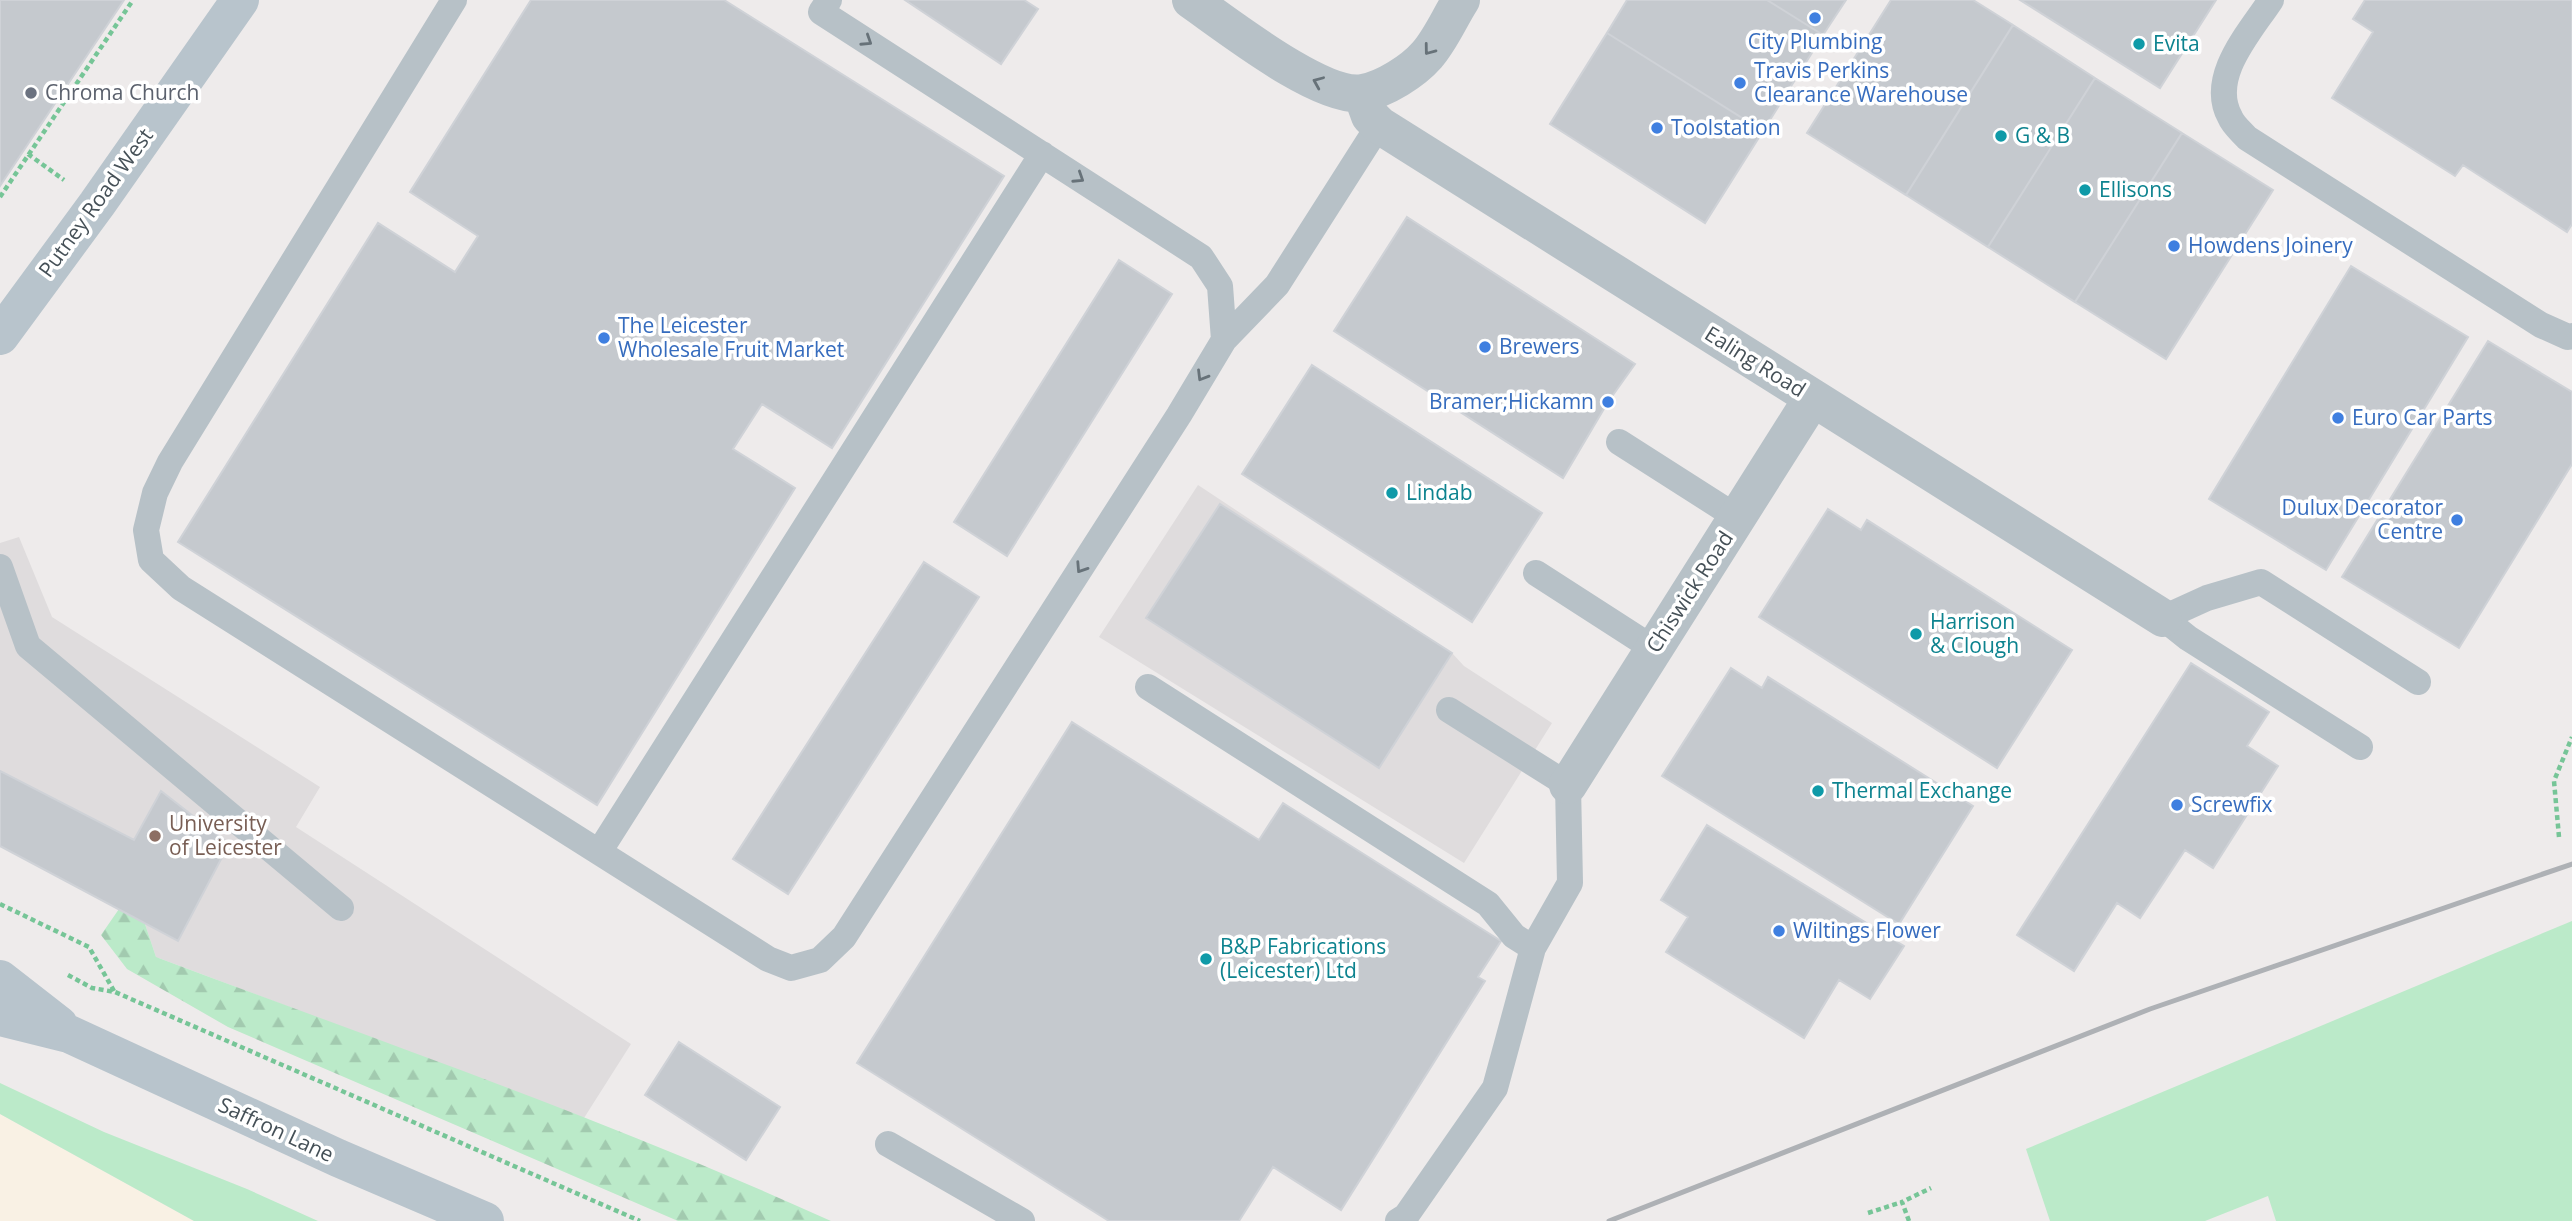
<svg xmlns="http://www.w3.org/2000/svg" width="2572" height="1221" viewBox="0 0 2572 1221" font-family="'Open Sans',sans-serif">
<defs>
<pattern id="forest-firs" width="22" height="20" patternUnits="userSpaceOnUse" patternTransform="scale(1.75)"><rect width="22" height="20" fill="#bbeac9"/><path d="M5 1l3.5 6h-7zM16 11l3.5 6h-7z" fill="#a2caaf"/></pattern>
</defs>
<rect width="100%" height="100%" fill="#eeebeb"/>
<path fill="#f9f1e4" d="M0 1114 183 1215 194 1221H0Z"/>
<path fill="#dfdcdd" d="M1198 485 1452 653 1464 666 1552 723 1464 863 1099 637Z
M19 537 52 617 320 787 296 827 631 1044 584 1118 156 957 145 924 0 846V543Z"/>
<path fill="#bbeac9" d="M2572 921V1221H2276L2268 1196 2205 1221H2050L2026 1149Z
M0 1083 104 1132 247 1189 318 1221H194L0 1114Z"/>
<path fill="url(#forest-firs)" d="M119 909 145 924 156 957C382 1042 611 1121 831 1221H678L228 1027 127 969 101 935Z"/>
<path fill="#c5c9ce" stroke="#cfd2d7" stroke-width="2" d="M0 0H124L0 186Z
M531 0H724L1004 176 832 448 762 404 733 449 795 488 597 805 178 542 378 223 455 272 478 236 410 192Z
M905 0H1024L1038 9 1001 64Z
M1627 0H1767L1823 35 1763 131 1607 33Z
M1767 0H1846L1823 35Z
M1891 0H1973L2013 25 1906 195 1807 133Z
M2020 0H2216L2160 88Z
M2365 0H2572V224L2567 232 2463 165 2455 176 2332 98 2373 32 2353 19Z
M2013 25 2095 78 1988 247 1906 195Z
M1607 33 1763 131 1705 223 1550 124Z
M2095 78 2182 133 2075 302 1988 247Z
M2182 133 2273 190 2166 359 2075 302Z
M1407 217 1635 364 1608 402 1563 478 1334 331Z
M1119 260 1172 294 1007 556 954 522Z
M2351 266 2468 337 2326 570 2209 499Z
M2488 341 2572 392V464L2459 648 2342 577Z
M1312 365 1542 513 1472 622 1242 474Z
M1220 504 1452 653 1379 768 1146 618Z
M1828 509 1861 530 1867 520 2072 650 1997 768 1759 617Z
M924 562 979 597 788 894 733 859Z
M2191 663 2269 712 2247 746 2278 766 2213 868 2185 850 2140 918 2117 903 2074 971 2017 935Z
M1731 668 1762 688 1768 677 1973 806 1899 924 1662 776Z
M1072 722 1259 840 1283 803 1501 941 1478 977 1485 981 1341 1210 1273 1167 1239 1221H1109L857 1063Z
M0 771 134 840 161 791 229 844 178 941 0 846Z
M1707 825 1904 946 1870 999 1839 980 1804 1038 1666 952 1688 917 1661 900Z
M679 1042 780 1107 746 1160 645 1095Z"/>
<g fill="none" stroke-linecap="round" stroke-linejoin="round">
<path stroke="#76c597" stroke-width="4.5" stroke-dasharray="5 3.5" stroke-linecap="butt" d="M28 154 64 180
M0 197 133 0
M2559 837 2554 781 2572 737
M0 904 89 947 114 991
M68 975 92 988 115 992 640 1221
M1868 1213 1902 1202
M1909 1221 1902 1202 1931 1188"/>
<path stroke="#b7c1c7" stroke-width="26" d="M454 0 170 462 155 493 146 530 151 560 181 588 768 959 791 968 820 960 844 937 1179 415 1224 340 1220 286 1201 257 821 12 829 0
M2271 0C2250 32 2208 77 2230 117 2233 125 2242 132 2247 138L2541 325 2568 337 2572 336
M1224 340 1277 285 1379 125
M1619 442 1738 518
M0 567 28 646 341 908
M1536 573 1654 649
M1148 687 1488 904 1514 936 1533 948
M2360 747 2188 638 2163 618 2207 598 2261 582 2418 682
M599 852 1042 154
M888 1144 1022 1221
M1398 1221 1406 1216 1495 1088 1533 948 1570 883 1568 785 1449 710"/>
<path stroke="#b7c1c7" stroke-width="38" d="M1191 0C1227 25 1322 100 1363 93 1385 89 1413 71 1427 55 1441 39 1450 17 1461 0
M1362 94 1370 116 1379 125 2163 618
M1568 785 1812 399"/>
<path stroke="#b8c4cc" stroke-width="38" d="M0 336 97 204 240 0
M0 979 59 1025
M0 1017 69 1034 338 1158 485 1221"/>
<path stroke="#aeb1b5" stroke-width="5" d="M1609 1221 2150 1009 2572 864"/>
</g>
<defs><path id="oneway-chevron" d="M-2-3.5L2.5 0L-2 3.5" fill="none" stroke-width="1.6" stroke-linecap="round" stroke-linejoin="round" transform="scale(1.75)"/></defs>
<g stroke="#677279">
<use href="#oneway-chevron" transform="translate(867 41) rotate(33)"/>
<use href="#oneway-chevron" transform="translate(1429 50) rotate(127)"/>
<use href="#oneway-chevron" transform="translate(1318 82) rotate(-157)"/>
<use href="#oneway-chevron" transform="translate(1079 178) rotate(33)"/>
<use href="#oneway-chevron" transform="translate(1202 376) rotate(121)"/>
<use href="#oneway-chevron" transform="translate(1081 568) rotate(123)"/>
</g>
<g fill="#3f7fe0" stroke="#fff" stroke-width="2.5">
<circle cx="1815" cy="18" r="7"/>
<circle cx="1740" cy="83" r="7"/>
<circle cx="1657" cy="128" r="7"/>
<circle cx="2174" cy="246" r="7"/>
<circle cx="604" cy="338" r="7"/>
<circle cx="1485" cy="347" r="7"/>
<circle cx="1608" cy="402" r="7"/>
<circle cx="2338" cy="418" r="7"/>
<circle cx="2457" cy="520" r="7"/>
<circle cx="2177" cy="805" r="7"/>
<circle cx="1779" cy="931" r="7"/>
</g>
<g fill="#0f9aa8" stroke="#fff" stroke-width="2.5">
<circle cx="2139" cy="44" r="7"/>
<circle cx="2001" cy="136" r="7"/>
<circle cx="2085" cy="190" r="7"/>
<circle cx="1392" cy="493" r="7"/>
<circle cx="1916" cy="634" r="7"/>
<circle cx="1818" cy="791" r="7"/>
<circle cx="1206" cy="959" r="7"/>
</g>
<circle fill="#6b7280" stroke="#fff" stroke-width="2.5" cx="31" cy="93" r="7"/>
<circle fill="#8d6e63" stroke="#fff" stroke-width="2.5" cx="155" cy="836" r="7"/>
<g text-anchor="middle" stroke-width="7" stroke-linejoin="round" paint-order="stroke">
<g font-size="21" fill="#366cbe" stroke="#fff" text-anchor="start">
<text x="1815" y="49" text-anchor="middle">City Plumbing</text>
<text x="1754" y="78">Travis Perkins<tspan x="1754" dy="24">Clearance Warehouse</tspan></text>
<text x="1671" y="135">Toolstation</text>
<text x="2188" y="253">Howdens Joinery</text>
<text x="618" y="333">The Leicester<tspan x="618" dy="24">Wholesale Fruit Market</tspan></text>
<text x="1499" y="354">Brewers</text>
<text x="1594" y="409" text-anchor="end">Bramer;Hickamn</text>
<text x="2352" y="425">Euro Car Parts</text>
<text x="2443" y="515" text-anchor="end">Dulux Decorator<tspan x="2443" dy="24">Centre</tspan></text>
<text x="2191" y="812">Screwfix</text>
<text x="1793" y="938">Wiltings Flower</text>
</g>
<g font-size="21" fill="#0d838f" stroke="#fff" text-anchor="start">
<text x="2153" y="51">Evita</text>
<text x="2015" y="143">G &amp; B</text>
<text x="2099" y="197">Ellisons</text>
<text x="1406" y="500">Lindab</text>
<text x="1930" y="629">Harrison<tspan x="1930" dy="24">&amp; Clough</tspan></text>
<text x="1832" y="798">Thermal Exchange</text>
<text x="1220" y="954">B&amp;P Fabrications<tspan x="1220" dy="24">(Leicester) Ltd</tspan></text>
</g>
<g font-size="21" fill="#5b616d" stroke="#fff" text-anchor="start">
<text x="45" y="100">Chroma Church</text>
</g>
<g font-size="21" fill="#455057" stroke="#fff">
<text transform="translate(96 203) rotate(-54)" y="7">Putney Road West</text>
<text transform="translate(1755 362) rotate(32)" y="7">Ealing Road</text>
<text transform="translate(1690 592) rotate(-57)" y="7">Chiswick Road</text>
<text transform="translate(276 1130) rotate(25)" y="7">Saffron Lane</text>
</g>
<g font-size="21" fill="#785e54" stroke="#fff" text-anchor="start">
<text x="169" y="831">University<tspan x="169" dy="24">of Leicester</tspan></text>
</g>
</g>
</svg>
